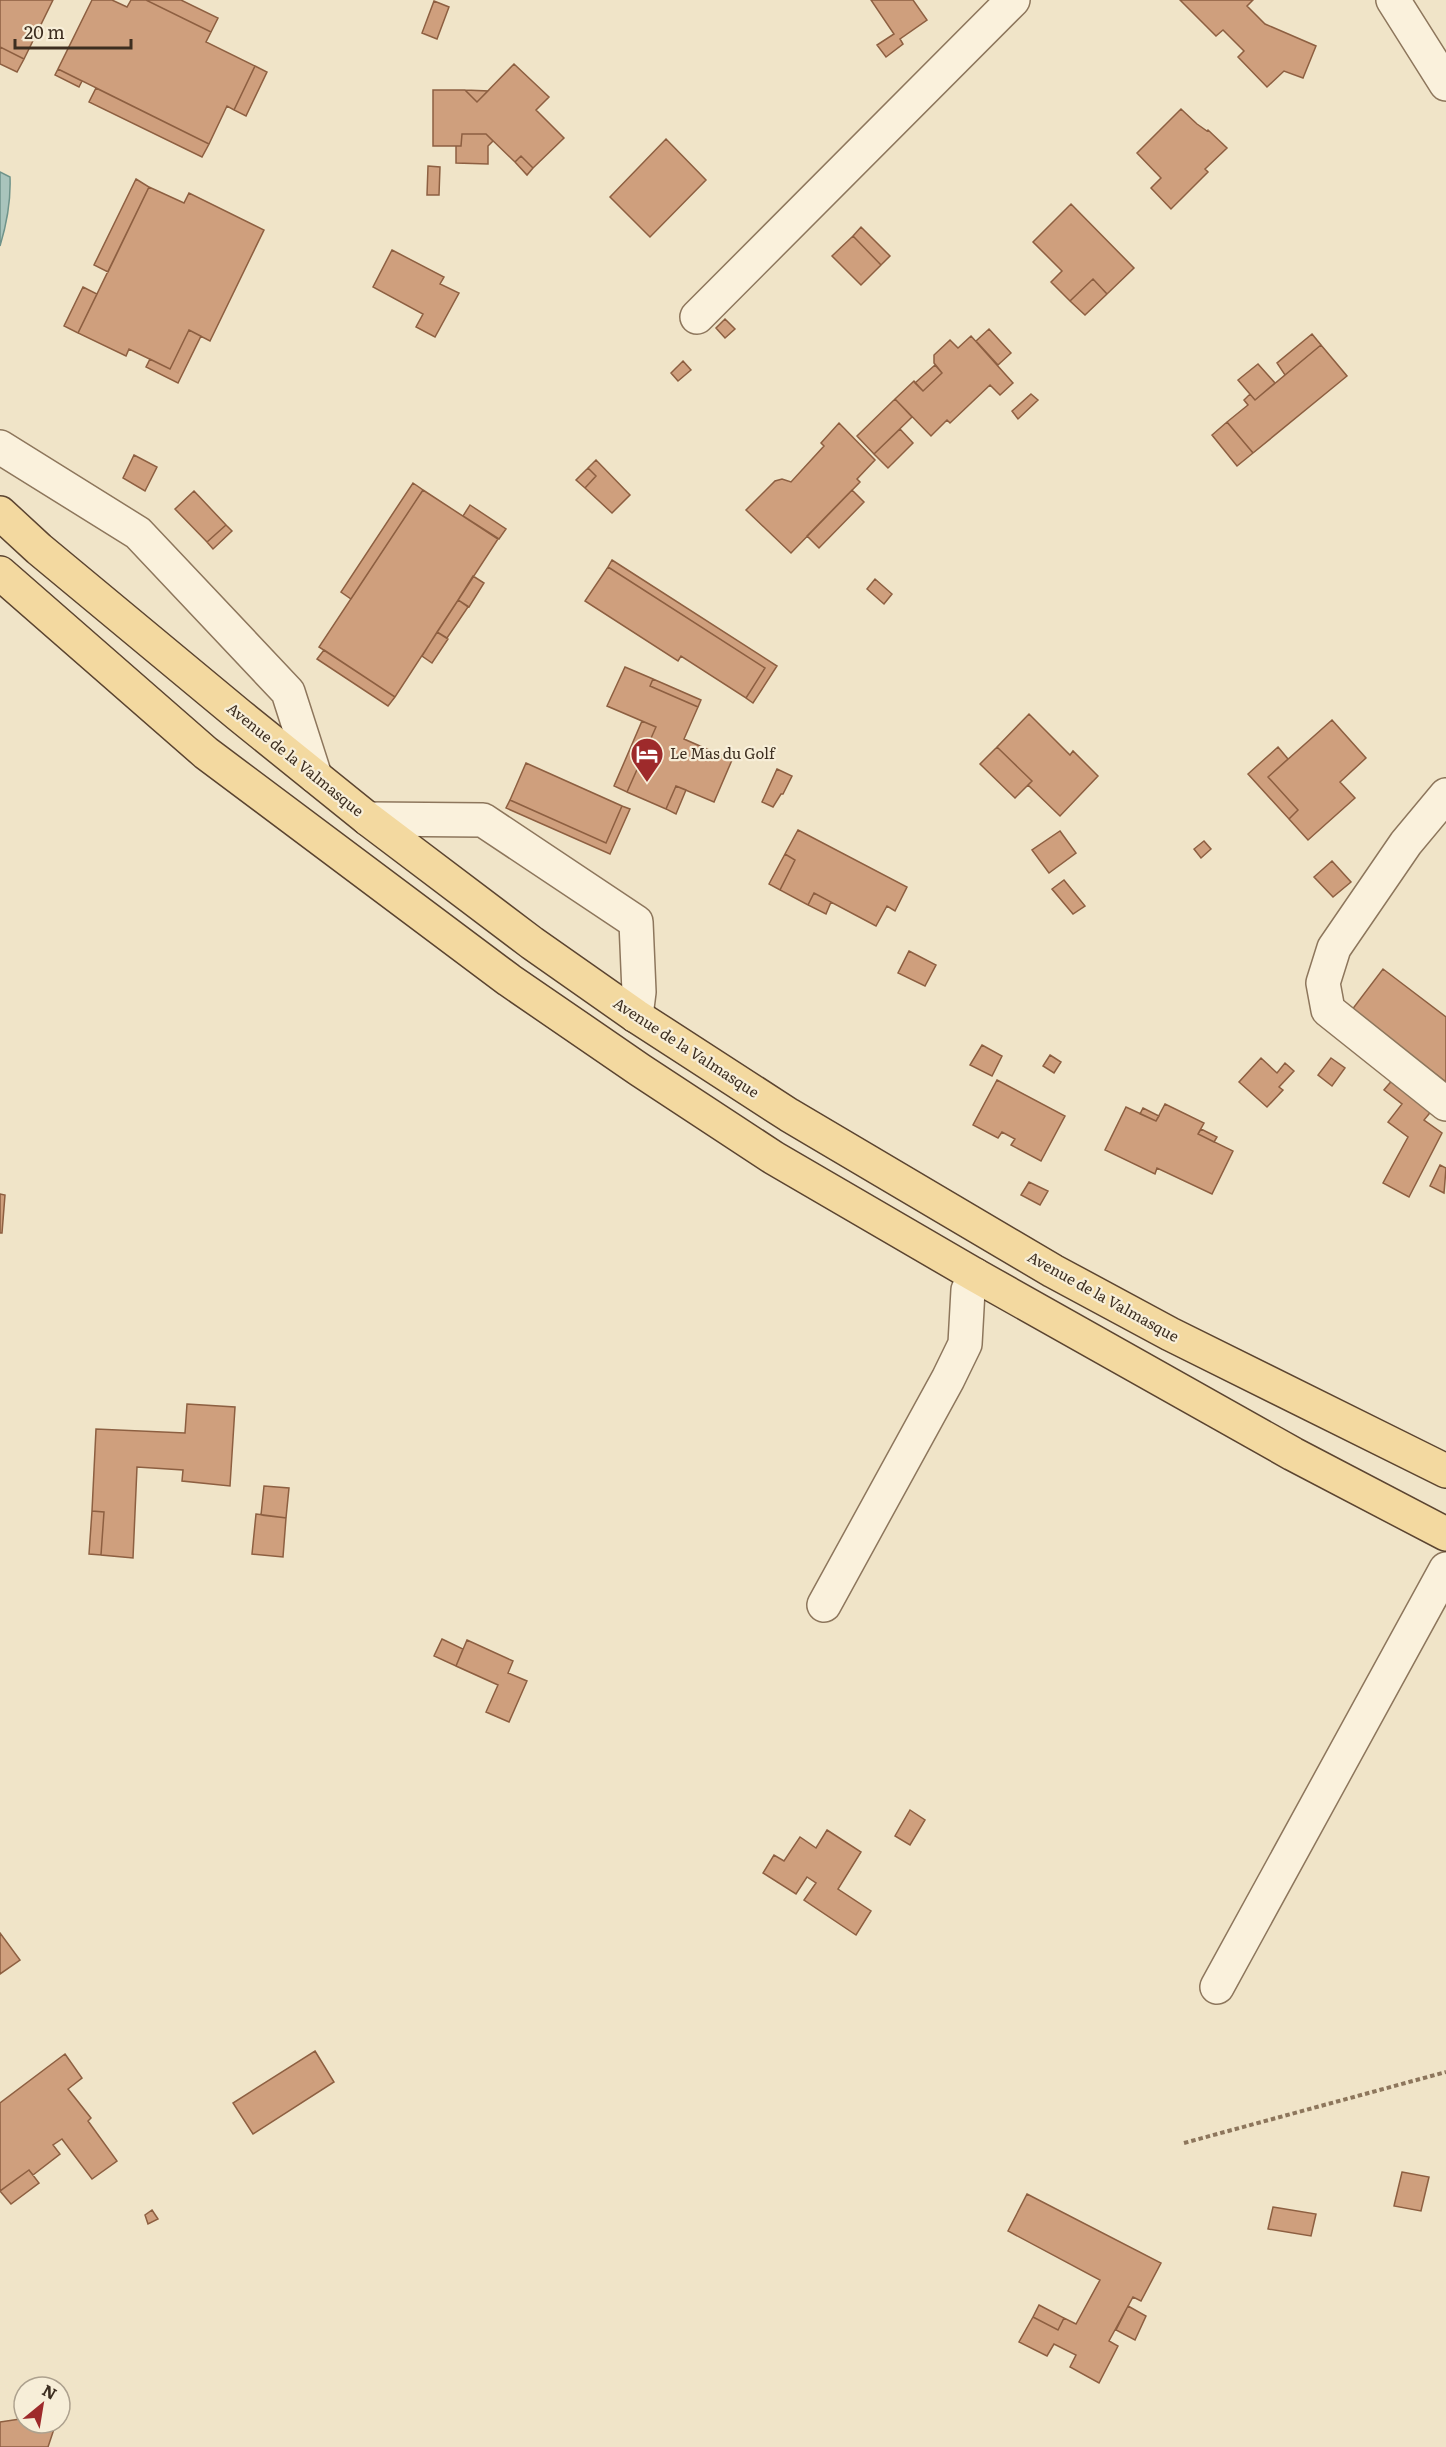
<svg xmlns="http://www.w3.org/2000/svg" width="1446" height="2447" viewBox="0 0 1446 2447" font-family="Literata,serif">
<rect width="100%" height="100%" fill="#f0e4c8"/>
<path fill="#a9c4bc" stroke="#6f938a" stroke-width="1.5" d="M0 172 10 177C11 202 7 223 0 246Z"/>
<path fill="#cf9f7d" stroke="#8d5f41" stroke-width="1.5" d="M0 0H53L24 59 0 47Z
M92 0H112L127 7 131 0H146L211 32 206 42 255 66 234 110 227 106 209 144 58 69Z
M146 0H181L218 18 211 32Z
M871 0H913L927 20 900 39 903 44 886 57 877 45 894 34Z
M1180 0H1253L1247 6 1265 24 1316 46 1303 78 1284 71 1267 87 1238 57 1244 51 1223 30 1216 36Z
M434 1 449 7 437 39 422 33Z
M0 47 24 59 17 72 0 64Z
M514 64 549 97 536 110 564 138 533 168 521 156 515 162 486 134H462L461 146H433V90H465L477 102Z
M255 66 267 72 246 116 234 110Z
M58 69 82 81 79 87 55 75Z
M96 88 209 144 202 157 89 102Z
M465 90 488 91 477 102Z
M1181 109 1197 124 1207 131 1208 130 1227 148 1205 169 1208 172 1171 209 1151 188 1161 178 1137 153Z
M462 134H486L493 141 488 146V164L456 163V146H461Z
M666 139 706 180 650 237 610 197Z
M521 156 533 168 527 175 515 162Z
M428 166 440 167 439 195H427Z
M136 179 149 187 108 272 94 265Z
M149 187 184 203 189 193 264 230 210 341 189 330 170 369 129 349 126 356 78 333Z
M1071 204 1134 268 1107 294 1093 279 1070 301 1051 282 1062 271 1033 242Z
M861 227 890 256 881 265 853 236Z
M853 236 881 265 861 285 832 256Z
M392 250 444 277 440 284 459 293 435 337 416 327 423 314 373 287Z
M1093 279 1107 294 1085 315 1070 301Z
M83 287 97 294 78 333 64 326Z
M725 319 735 329 725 338 716 328Z
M989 329 1011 353 998 365 976 341Z
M189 330 201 336 178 383 146 367 150 359 170 369Z
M1312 334 1321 345 1285 375 1277 363Z
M971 336 1013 383 1000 395 990 385 950 423 947 420 931 436 895 399 914 381 923 391 942 373 934 363V355L950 340 958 348Z
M1321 345 1347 376 1253 453 1227 422 1248 405 1244 400 1250 394 1255 400Z
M683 361 691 370 678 381 671 373Z
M1258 364 1275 383 1255 400 1238 380Z
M935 365 942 373 923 391 915 383Z
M1031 394 1038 400 1018 419 1012 411Z
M895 399 912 417 874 454 857 436Z
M1227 422 1253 453 1237 466 1212 435Z
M839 423 875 460 857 479 860 482 791 553 746 510 775 481 782 479 791 482 824 446 821 443Z
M900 429 913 443 888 468 874 454Z
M134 455 157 467 145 491 123 478Z
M596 460 630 495 612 513 585 488 596 476 588 468Z
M588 468 596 476 585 488 576 480Z
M413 483 423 490 351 599 341 592Z
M423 490 498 539 395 697 319 647Z
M852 490 864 502 819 548 807 536Z
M194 491 226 525 207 542 175 509Z
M470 505 506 529 499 539 463 516Z
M226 525 232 531 213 549 207 542Z
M612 560 777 666 753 703 746 698 765 668 608 567Z
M608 567 765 668 746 698 681 656 678 661 585 601Z
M473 576 484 583 469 607 458 600Z
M875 579 892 594 884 604 867 589Z
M458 600 468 607 447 638 437 632Z
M437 632 448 639 432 663 422 656Z
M324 650 395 697 388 706 317 659Z
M625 667 653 679 650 686 698 707 684 739 732 760 714 802 676 786 666 809 627 792 656 727 607 706Z
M653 679 701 700 698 707 650 686Z
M1029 714 1070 755 1073 751 1098 776 1060 816 1028 785 1032 781 997 747Z
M1332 720 1366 758 1340 782 1355 798 1308 840 1289 819 1298 810 1268 777Z
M642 721 656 727 627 792 614 786Z
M997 747 1032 781 1015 798 980 764Z
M1278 747 1288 759 1268 777 1298 810 1289 819 1248 774Z
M526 763 622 806 606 843 510 800Z
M777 769 792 776 783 794H781L773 807 762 802Z
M676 786 686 790 676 814 666 809Z
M510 800 606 843 622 806 630 809 610 854 506 808Z
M798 830 907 887 895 911 887 906 876 926 814 893 808 905 780 890 795 860 785 854Z
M1060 831 1076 853 1049 873 1032 850Z
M1204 841 1211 849 1201 858 1194 849Z
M785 854 795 860 780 890 769 884Z
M1332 861 1351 882 1333 897 1314 877Z
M1064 880 1085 906 1073 914 1052 889Z
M814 893 831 902 826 914 808 905Z
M909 951 936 965 925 986 898 973Z
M1383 969 1446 1017V1082L1351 1011Z
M982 1045 1002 1056 992 1076 970 1065Z
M1050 1055 1061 1062 1054 1073 1043 1066Z
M1261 1058 1277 1073 1285 1063 1294 1071 1279 1087 1283 1090 1267 1107 1239 1082Z
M1331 1058 1345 1068 1332 1086 1318 1075Z
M1394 1078 1433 1109 1424 1120 1442 1133 1409 1197 1383 1183 1408 1137 1388 1122 1402 1104 1384 1090Z
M997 1080 1065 1116 1041 1161 1011 1145 1015 1139 1002 1132 998 1138 973 1125Z
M1165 1104 1204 1123 1198 1134 1233 1151 1212 1194 1157 1168 1155 1174 1105 1150 1126 1107 1156 1121Z
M1143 1108 1159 1116 1156 1121 1140 1114Z
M1201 1129 1217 1137 1214 1142 1198 1134Z
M1440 1165 1446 1168 1444 1193 1430 1186Z
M1029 1182 1048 1191 1040 1205 1021 1195Z
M0 1194 5 1195 2 1233H0Z
M187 1404 235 1407 230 1486 182 1481 183 1470 137 1467 133 1558 101 1555 104 1512 92 1511 96 1429 185 1433Z
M264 1486 289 1488 286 1518 261 1515Z
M92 1511 104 1512 101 1555 89 1554Z
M256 1514 286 1518 283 1557 252 1554Z
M442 1639 463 1649 456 1666 434 1656Z
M467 1640 513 1661 508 1673 527 1681 509 1722 486 1712 498 1685 456 1666Z
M910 1810 925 1820 910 1845 895 1836Z
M827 1830 861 1852 838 1889 871 1911 856 1935 804 1900 816 1883 807 1877 796 1894 763 1873 774 1855 784 1861 800 1837 816 1848Z
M0 1933 20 1960 0 1974Z
M315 2051 334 2082 253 2134 233 2103Z
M65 2054 82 2078 68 2089 91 2118 88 2121 117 2161 92 2179 62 2139 53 2145 60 2154 33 2175 29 2170 0 2191V2103Z
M29 2170 39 2183 11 2204 0 2191Z
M1402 2172 1429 2177 1421 2211 1394 2206Z
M1027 2194 1161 2263 1141 2301 1133 2297 1109 2341 1118 2346 1099 2383 1070 2367 1076 2355 1054 2344 1047 2356 1019 2342 1033 2317 1058 2330 1064 2318 1076 2324 1100 2280 1008 2231Z
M1273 2207 1316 2214 1311 2236 1268 2229Z
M152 2210 158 2219 148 2224 145 2215Z
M1039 2305 1064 2318 1058 2330 1033 2317Z
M1128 2306 1146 2316 1135 2340 1116 2330Z
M20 2419 24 2420V2423H34L54 2429 48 2447H0V2422Z"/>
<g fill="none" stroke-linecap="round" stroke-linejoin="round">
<defs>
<path id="minor" d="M1393 0 1446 84
M697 317 1013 0
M0 447 138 533 288 692 315 776
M1446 795 1406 843 1334 948 1323 983 1328 1010 1446 1104
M368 819 483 820 636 922 639 992 636 1016
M824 1605 948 1379 965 1344 968 1290 975 1275
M1217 1987 1446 1569"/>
<path id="major" d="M0 513 39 549 239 715 368 819 532 943 636 1016 789 1115 1053 1271 1170 1334 1446 1471
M0 573 206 753 509 980 640 1070 774 1158 975 1275 1293 1454 1446 1534"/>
</defs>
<use href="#minor" stroke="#8d765c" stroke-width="36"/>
<use href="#major" stroke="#5b4430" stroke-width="36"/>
<path stroke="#8d765c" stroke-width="4" stroke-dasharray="4.5 3" stroke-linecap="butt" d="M1184 2143 1446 2072"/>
<use href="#minor" stroke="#faf1dc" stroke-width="33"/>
<use href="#major" stroke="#f3d9a0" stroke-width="33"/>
</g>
<defs>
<symbol id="hotel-pin" viewBox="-11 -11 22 30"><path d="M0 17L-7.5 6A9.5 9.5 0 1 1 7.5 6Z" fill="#9e2a2b" stroke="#f7eed8"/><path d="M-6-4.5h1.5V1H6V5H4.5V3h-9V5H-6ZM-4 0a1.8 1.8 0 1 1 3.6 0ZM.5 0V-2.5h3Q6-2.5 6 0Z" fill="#fff"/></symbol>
</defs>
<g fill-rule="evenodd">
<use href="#hotel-pin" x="628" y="735" width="38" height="52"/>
</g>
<g text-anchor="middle" stroke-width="4.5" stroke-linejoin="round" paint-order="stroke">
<g font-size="15" fill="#3d2e20" stroke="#f7eed8" text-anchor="start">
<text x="670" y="759">Le Mas du Golf</text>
</g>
<g font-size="15" fill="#3d2e20" stroke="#f7eed8">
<text transform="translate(295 760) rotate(39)" y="5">Avenue de la Valmasque</text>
<text transform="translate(686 1048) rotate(33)" y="5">Avenue de la Valmasque</text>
<text transform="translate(1103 1297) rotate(29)" y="5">Avenue de la Valmasque</text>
</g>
</g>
<g transform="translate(42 2405) rotate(30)"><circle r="28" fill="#f7eed8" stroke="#ada18e" stroke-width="1.5"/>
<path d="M0-4.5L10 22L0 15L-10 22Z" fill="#9e2a2b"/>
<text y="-9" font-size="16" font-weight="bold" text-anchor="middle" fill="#3d2e20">N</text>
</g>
<path d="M15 39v9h116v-9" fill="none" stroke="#3d2e20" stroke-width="3"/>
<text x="24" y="39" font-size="18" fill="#3d2e20" stroke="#f7eed8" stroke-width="4.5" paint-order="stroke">20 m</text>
</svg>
